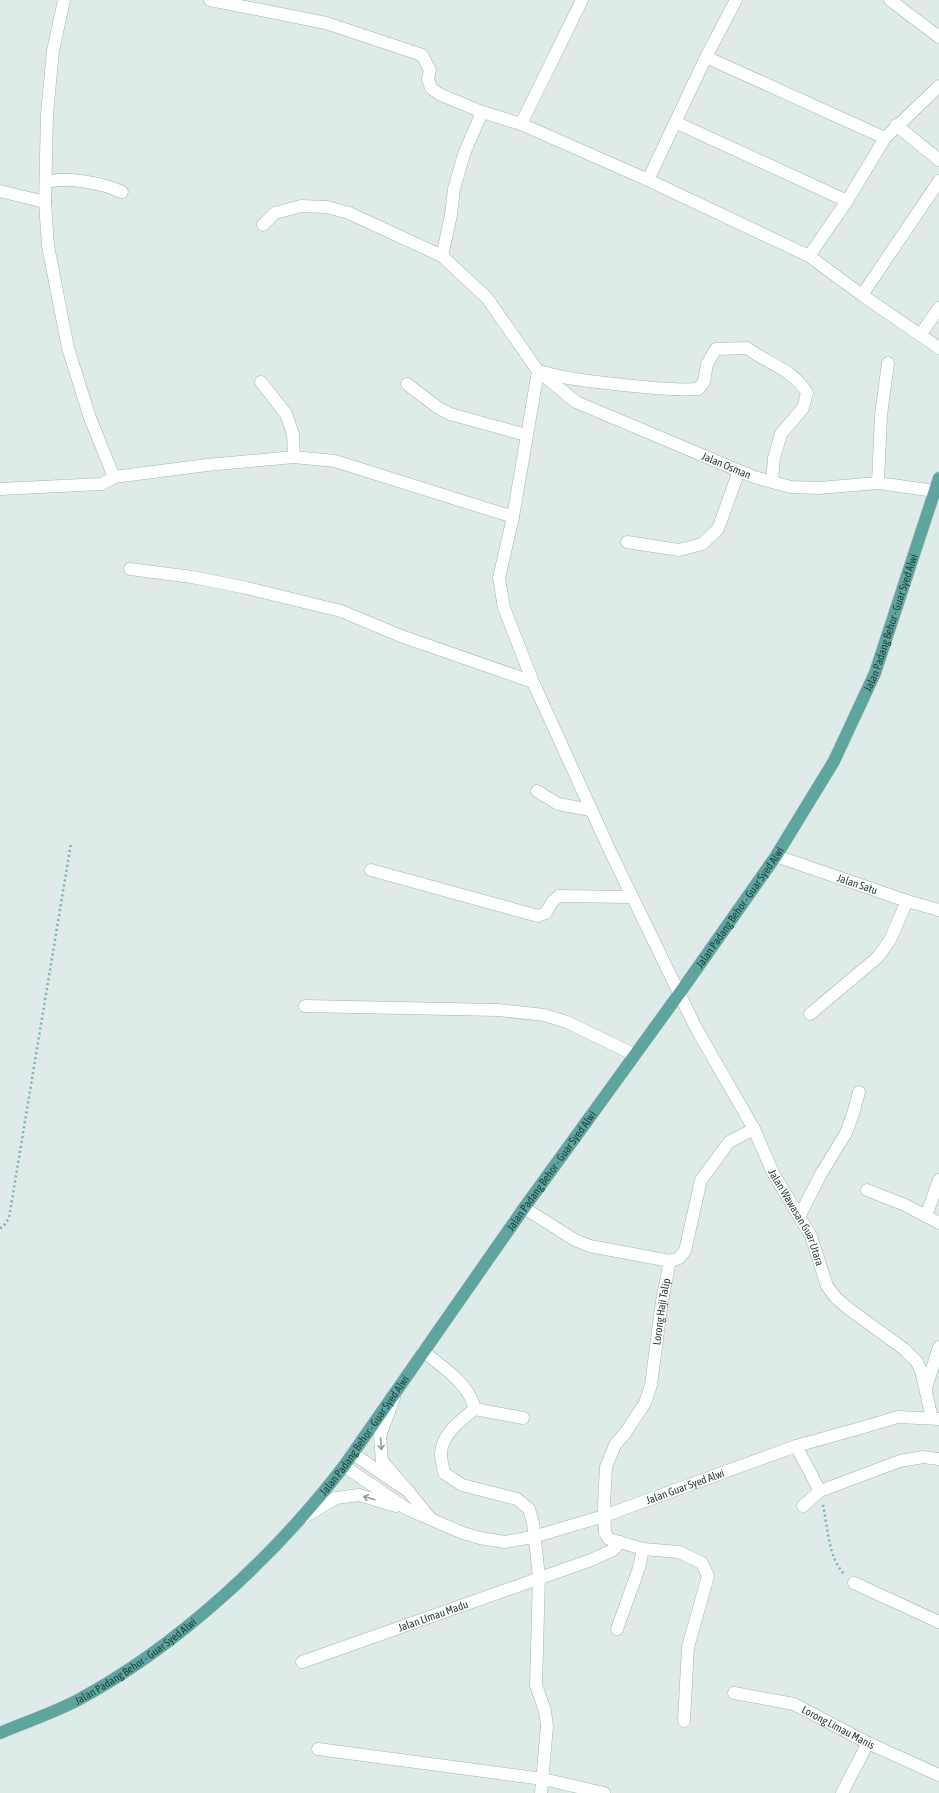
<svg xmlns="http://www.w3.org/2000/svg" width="939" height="1793" viewBox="0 0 939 1793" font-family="'Asap Condensed',sans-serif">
<rect width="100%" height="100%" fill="#deebe8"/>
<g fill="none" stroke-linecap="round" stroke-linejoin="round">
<defs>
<g id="minor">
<path d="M64 0 53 51 47 114 45 202 48 246 68 348 90 418 114 477"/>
<path d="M210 0 326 23 422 55 430 70 428 79 431 88 439 94 482 112 521 124 648 180 809 256 862 295 939 348"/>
<path d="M890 0 939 37"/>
<path d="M706 57 885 138"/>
<path d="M675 122 847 201"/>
<path d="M521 124 582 0"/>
<path d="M896 125 939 160"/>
<path d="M648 180 706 57 736 0"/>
<path d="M46 183C64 175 105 184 122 192"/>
<path d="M0 191 45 202"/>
<path id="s1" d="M263 225 275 213 301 206 327 207 349 213 442 256 487 298 538 371 576 402 754 477 791 487 819 488 878 483 935 491"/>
<path d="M442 256 451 215 454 189 464 154 482 112"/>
<path d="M809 256 847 201 885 138 939 86"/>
<path d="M862 295 939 181"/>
<path d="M920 335 939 308"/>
<path id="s2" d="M538 371 513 517 499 578 504 608 533 682 611 853 696 1028 754 1129 773 1173 811 1236 827 1286 836 1298 849 1309 904 1349 917 1362 921 1371 932 1418"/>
<path d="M543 372C569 380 597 382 623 385 648 387 673 391 698 389L704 382 707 364 716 349 747 348C768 364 794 370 807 393L803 408 781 434 774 458 772 481"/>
<path d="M261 382 286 414 293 434 294 457"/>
<path d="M407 384 437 407 450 414 526 435"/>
<path d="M878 483 881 415 888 363"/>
<path d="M0 489 102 484 114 477 207 465 294 457 335 461 513 517"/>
<path d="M627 542 679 550 702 544 718 529 739 471"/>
<path d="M130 569 192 577 247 588 341 611 401 636 533 682"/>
<path d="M537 791 558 804 591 810"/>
<path id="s3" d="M776 856 907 901 939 910"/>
<path d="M371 870 538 916 546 913 552 902 559 896 632 897"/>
<path d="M305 1006 498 1010 544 1015 567 1022 635 1055"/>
<path d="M810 1014 878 957 890 940 907 901"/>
<path d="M867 1190 905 1205 939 1223"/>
<path d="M524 1208 575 1240 590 1246 670 1261"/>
<path d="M800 1215 821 1174 846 1133 853 1114 859 1092"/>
<path d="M926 1216 939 1180"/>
<path d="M423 1351C443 1368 468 1382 475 1409"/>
<path d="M926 1388 939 1347"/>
<path d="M394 1398 380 1436 382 1461 408 1491"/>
<path d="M523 1418 475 1409C462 1419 441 1435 441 1454 441 1460 443 1467 444 1473L462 1485 517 1499 529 1509 533 1523 539 1577 536 1685 545 1711 547 1726 541 1793"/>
<path d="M796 1446 820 1491"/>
<path d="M352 1453 408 1491 431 1519"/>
<path id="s4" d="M344 1466 407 1509 463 1533 480 1538 505 1542 533 1537 604 1516 796 1446 857 1429 898 1417 939 1419"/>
<path d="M803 1506 820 1491 900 1461 923 1457 939 1459"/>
<path d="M304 1517 336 1498 359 1495 396 1506"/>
<path d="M854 1583 939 1622"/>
<path d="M617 1629 639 1568 643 1549"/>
<path id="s5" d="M302 1662 591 1560 613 1550 620 1542"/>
<path id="s6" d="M734 1693 794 1704 868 1743 939 1775"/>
<path id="s7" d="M684 1721 688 1647 708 1576 702 1563 679 1552 643 1549 609 1539 605 1533 604 1504 606 1467 615 1445 626 1432 645 1403 651 1385 662 1301 670 1261 679 1258 685 1251 701 1180 729 1142 754 1129"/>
<path d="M318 1749 543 1779 604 1793"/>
<path d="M842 1793 868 1743"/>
</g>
<g id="major">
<path id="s8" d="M0 1733C26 1722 53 1713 78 1700 178 1646 275 1556 344 1466L524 1208 679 994 776 856 834 761 875 673 939 478"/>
</g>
</defs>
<use href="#minor" stroke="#a1b3b0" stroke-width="13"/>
<use href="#major" stroke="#c0c8c8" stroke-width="13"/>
<path stroke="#7bb2aa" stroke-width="2.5" stroke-dasharray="2 3" stroke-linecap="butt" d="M0 1228 3 1227 9 1218 71 843
M823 1505C828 1528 828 1558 845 1575"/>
<use href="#minor" stroke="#fff" stroke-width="12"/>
<use href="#major" stroke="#5ea59f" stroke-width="12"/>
</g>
<defs><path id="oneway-shaft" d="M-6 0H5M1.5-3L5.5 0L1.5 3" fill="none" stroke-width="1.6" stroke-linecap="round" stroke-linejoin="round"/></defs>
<g stroke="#8e9e9c">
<use href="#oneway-shaft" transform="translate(381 1444) rotate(86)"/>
<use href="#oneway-shaft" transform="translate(369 1498) rotate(-163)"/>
</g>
<g text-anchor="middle" stroke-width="3" stroke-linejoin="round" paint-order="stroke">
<g font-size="11" fill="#1e3c39" stroke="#eef8f5">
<text dy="4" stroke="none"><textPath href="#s1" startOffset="558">Jalan Osman</textPath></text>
<text dy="4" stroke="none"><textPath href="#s8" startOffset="1450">Jalan Padang Behor - Guar Syed Alwi</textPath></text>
<text dy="4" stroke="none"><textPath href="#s3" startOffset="86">Jalan Satu</textPath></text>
<text dy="4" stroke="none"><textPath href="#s8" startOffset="1126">Jalan Padang Behor - Guar Syed Alwi</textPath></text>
<text dy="4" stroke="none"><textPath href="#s8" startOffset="802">Jalan Padang Behor - Guar Syed Alwi</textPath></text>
<text dy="4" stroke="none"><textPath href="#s2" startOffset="918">Jalan Wawasan Guar Utara</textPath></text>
<text dy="4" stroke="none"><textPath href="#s7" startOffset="501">Lorong Haji Talip</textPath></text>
<text dy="4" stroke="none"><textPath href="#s8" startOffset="478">Jalan Padang Behor - Guar Syed Alwi</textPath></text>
<text dy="4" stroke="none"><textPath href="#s4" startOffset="369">Jalan Guar Syed Alwi</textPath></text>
<text dy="4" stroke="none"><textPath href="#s5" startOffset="139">Jalan LImau Madu</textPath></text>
<text dy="4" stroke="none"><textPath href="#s8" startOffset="154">Jalan Padang Behor - Guar Syed Alwi</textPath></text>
<text dy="4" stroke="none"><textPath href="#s6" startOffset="111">Lorong Limau Manis</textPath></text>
</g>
</g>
</svg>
